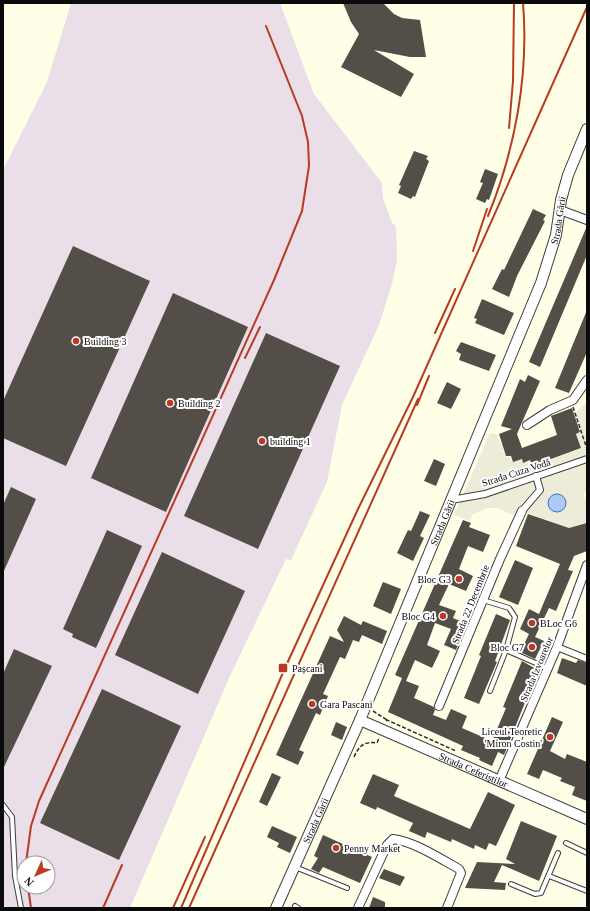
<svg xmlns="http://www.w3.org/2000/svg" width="590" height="911" viewBox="0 0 590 911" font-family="Georgia,serif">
<rect width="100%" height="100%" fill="#ffffe8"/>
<path fill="#eadee9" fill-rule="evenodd" d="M71 3H280L314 94 382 183 383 198 392 223 396 226 397 260 392 284 379 325 342 405 327 482 291 560 286 559 230 676 130 908H3V170L47 82ZM24 863H48V887H24Z"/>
<path fill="#edecd9" d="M587 402V492L583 493 587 504V525L583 524 569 528 520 510 516 516 497 508H488L472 515 470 521 454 515 490 433 497 434 506 457H510L512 462 521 459 523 463 529 461 532 466 581 449 577 434 581 432 575 413Z"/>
<path fill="#adcbf6" stroke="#3470cd" d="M548 503a9 9 0 1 1 18 0a9 9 0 1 1-18 0Z"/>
<path fill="#534e47" d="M343 3H383L394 14 402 18 420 20 426 57H410L374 50 414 74 401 97 341 67 359 34 351 22Z
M414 151 428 156 426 159 429 161 415 197 413 196 411 199 398 193 401 186 399 185Z
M485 169 498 174 489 200 487 199 485 203 476 199 483 183 480 182Z
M533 209 546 215 543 220 545 221 517 276 509 297 492 289 502 269 504 270Z
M587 226V255L540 367 529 362Z
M73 246 150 281 66 466 3 438V401Z
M173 293 248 327 166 512 91 478Z
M482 299 514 313 504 335 475 323 477 319 474 318Z
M587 310V352L569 393 555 388Z
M266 333 340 366 258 549 184 516Z
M461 342 496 355 489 371 459 360 461 354 456 351Z
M528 375 540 381 517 434 522 448 557 435 551 416 572 408 580 432 576 434 581 448 532 466 530 460 523 463 522 459 513 462 511 456H506L499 434 512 429 501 426 520 379 525 382Z
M447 382 461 389 451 409 437 403Z
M434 459 445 464 436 486 424 481Z
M11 487 36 499 3 573V505Z
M420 511 430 515 420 536 424 538 413 561 397 553 408 530 411 531Z
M528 514 569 528 587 523V551L574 556 568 570 573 571 556 611 549 608 535 637 544 641 535 659 520 652 529 634 520 629 529 609 539 614 560 564 516 546Z
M463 520 471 523 469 527 490 535 483 552 468 546 459 569 473 576 466 591 449 584 439 605 456 611 453 618 467 624 456 650 444 645 451 629 435 623 427 645 440 651 432 668 415 660 406 681 419 686 414 698 434 707 435 710 433 715 446 720 451 709 467 716 462 728 492 741 506 708 503 707 522 661 538 670 504 755 498 752 492 766 479 760 480 758 461 750 463 746 388 712 402 678 395 675Z
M107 530 142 546 96 648 72 637 73 634 63 629Z
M162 552 245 591 198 694 115 655Z
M515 560 533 568 518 605 499 597Z
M383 582 401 589 391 614 373 606Z
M496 614 510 620 495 661 497 662 479 704 464 698 481 656 479 655Z
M344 616 361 625 363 621 387 631 382 644 362 635 359 642 353 640 345 659 340 657 323 694 328 696 320 715 316 713 299 750 304 752 298 765 276 755 330 636 344 642 337 630Z
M14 649 52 666 3 769V674Z
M562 658 576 663 578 660 587 663V686L557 673Z
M102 689 181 726 119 860 40 823Z
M552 717 563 722 550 751 565 759 567 754 587 762V801L572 795 575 787 560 781 562 778 543 770 539 779 527 774Z
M336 722 347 727 342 740 331 735Z
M272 773 281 777 267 806 259 802Z
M373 774 399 785 394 796 470 829 488 792 515 805 496 846 489 843 486 850 475 845 474 849 452 839 451 842 427 832 425 838 409 831 413 823 377 807 376 810 360 803Z
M521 821 557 836 539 881 502 865 494 882 506 883 505 890 465 888 477 862 515 864 506 859Z
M272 826 297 837 290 853 277 847 279 843 267 837Z
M323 835 372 857 360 883 323 867 319 873 311 869 318 858 314 856Z
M384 869 405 877 400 886 379 878Z
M373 897 385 902V908H369Z"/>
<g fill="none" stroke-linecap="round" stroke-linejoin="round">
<defs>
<path id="service" d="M483 600 509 608 515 617 506 650 490 691
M506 650 547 668
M3 805 12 817 15 876 21 908
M566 843 587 853
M295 867 347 888
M549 876 587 891
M511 884 535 894 541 893 558 853
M295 906 298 908"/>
<path id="pedestrian" d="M451 500 485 494 587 459
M522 511 540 490 536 476
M557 647 587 659"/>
<path id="minor" d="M560 210 587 220
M527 425 550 410 573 400 587 380
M439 706 500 559 522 511
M499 781 557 647 587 565
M358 908 387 845 393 839C413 841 441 859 459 869L461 873 447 908"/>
<g id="tertiary">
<path id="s1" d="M360 720 587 819"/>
<path id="s2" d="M276 908 360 720 541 283 556 235 561 200 568 175 587 129"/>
</g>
</defs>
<use href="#service" stroke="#3d3d3d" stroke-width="6"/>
<use href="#pedestrian" stroke="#3d3d3d" stroke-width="8"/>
<use href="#minor" stroke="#3d3d3d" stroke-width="10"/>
<use href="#tertiary" stroke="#3d3d3d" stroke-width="12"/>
<path stroke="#2c2c2c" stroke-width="1.5" stroke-dasharray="4 2" stroke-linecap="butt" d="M573 407 587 449
M373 711 387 720
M386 721 387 720 456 751
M354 757C359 746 364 741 377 743L379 738"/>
<use href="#service" stroke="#fff" stroke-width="4"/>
<use href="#pedestrian" stroke="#fff" stroke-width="6"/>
<use href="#minor" stroke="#fff" stroke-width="8"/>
<use href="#tertiary" stroke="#fff" stroke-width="10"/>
<path stroke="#b93b24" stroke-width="2" d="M509 128 513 81 514 3
M488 216C515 150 529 75 523 3
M473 251 487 209
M435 333 455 289
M245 358 260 327
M417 405 429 376
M26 863 31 826 39 801 274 280 302 211 309 166 308 142 302 116 266 26
M28 887 31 908
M103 908 122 865
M173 908 205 837
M181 908 285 668 358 509 413 397 587 7
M189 908 418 399"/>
</g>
<g fill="#b93b24" stroke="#fff" stroke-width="1.5">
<circle cx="76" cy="341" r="4"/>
<circle cx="170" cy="403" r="4"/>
<circle cx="262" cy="441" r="4"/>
<circle cx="459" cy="579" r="4"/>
<circle cx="443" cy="616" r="4"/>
<circle cx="532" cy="623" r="4"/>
<circle cx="532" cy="647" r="4"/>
<rect x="278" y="663" width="10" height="10" rx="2"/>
<circle cx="312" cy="704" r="4"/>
<circle cx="550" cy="737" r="4"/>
<circle cx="336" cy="848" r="4"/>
</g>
<g text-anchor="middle" stroke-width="4" stroke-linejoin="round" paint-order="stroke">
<g font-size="10" fill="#0a0a0a" stroke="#fff">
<text dy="4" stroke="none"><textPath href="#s2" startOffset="744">Strada Gării</textPath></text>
<text transform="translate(516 472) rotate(-18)" y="4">Strada Cuza Vodă</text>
<text dy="4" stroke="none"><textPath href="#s2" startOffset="420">Strada Gării</textPath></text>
<text transform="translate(470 604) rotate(-68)" y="4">Strada 22 Decembrie</text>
<text transform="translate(536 669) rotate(-67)" y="4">Strada Izvoarelor</text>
<text dy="4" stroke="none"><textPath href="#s1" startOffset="124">Strada Ceferiștilor</textPath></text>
<text dy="4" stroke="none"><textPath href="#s2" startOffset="96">Strada Gării</textPath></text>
</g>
<g font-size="10" fill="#0a0a0a" stroke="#fff" text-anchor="start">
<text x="84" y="345">Building 3</text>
<text x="178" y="407">Building 2</text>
<text x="270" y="445">building 1</text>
<text x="451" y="583" text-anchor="end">Bloc G3</text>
<text x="435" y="620" text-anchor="end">Bloc G4</text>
<text x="540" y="627">BLoc G6</text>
<text x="524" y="651" text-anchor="end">Bloc G7</text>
<text x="292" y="672">Pașcani</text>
<text x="320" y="708">Gara Pascani</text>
<text x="542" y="735" text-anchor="end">Liceul Teoretic<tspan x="542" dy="12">'Miron Costin'</tspan></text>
<text x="344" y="852">Penny Market</text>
</g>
</g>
<rect width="590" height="911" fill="none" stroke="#0a0a0a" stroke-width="8"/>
<g transform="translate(36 875) rotate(226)"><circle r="19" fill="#ffffff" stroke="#9d9d9d"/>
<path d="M0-3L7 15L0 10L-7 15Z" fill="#b93b24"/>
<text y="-6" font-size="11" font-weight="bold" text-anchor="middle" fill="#0a0a0a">N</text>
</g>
</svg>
